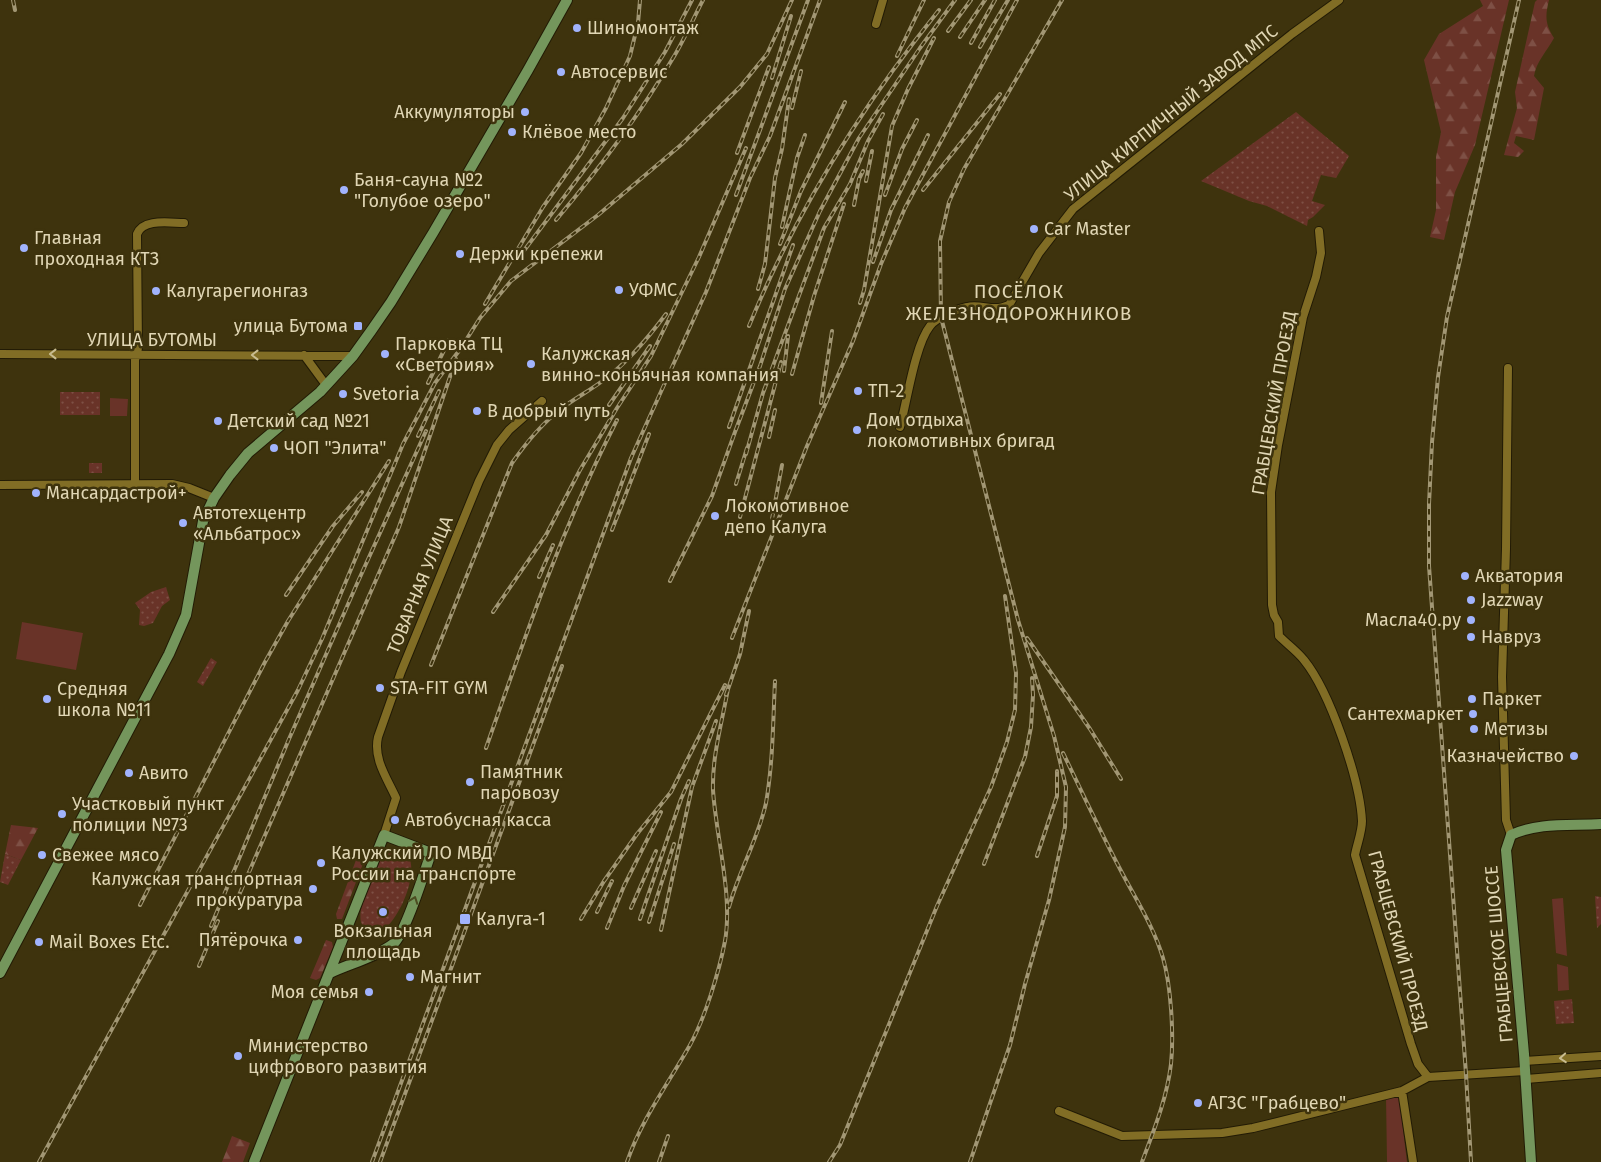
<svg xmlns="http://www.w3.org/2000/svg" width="1601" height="1162" viewBox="0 0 1601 1162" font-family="'Fira Sans',sans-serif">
<defs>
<pattern id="forest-firs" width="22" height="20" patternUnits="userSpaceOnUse" patternTransform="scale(1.25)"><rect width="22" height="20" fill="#693328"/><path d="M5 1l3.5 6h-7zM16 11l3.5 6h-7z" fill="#7e5045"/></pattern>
<pattern id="park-dots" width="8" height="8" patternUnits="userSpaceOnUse" patternTransform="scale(1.25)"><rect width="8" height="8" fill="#693328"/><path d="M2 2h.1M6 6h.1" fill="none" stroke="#7e5045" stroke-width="1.8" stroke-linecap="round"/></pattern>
</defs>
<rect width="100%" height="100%" fill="#3e330d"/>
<path fill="#693328" d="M110 398 128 399 127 416H110Z
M22 622 83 633 76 670 16 659Z
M1563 898 1567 956 1556 953 1552 899Z
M1557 964 1568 967 1569 990 1558 991Z
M1399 1096 1407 1162H1387L1386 1097Z"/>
<path fill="url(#forest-firs)" d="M1480 0H1509L1475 145 1455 192 1444 240 1430 237 1436 210V157L1441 132 1424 60 1439 34 1483 6Z
M1537 0H1549C1545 16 1545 24 1554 38 1547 51 1536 62 1534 76L1544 88 1534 140 1516 136 1514 143 1524 151 1518 157 1504 155 1517 108 1515 92 1535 2Z
M11 825 38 828 21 860 5 854Z
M361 858 364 861 342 919H337L336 914 356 860Z
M326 940 332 942 333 947 320 978 316 980 310 978Z
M232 1136 250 1143 243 1162H222Z"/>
<path fill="url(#park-dots)" d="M1296 112 1349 156 1336 178 1321 175 1312 201 1325 205 1313 217 1308 220 1307 226 1267 206 1249 201 1201 181Z
M60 392H100V415H60Z
M89 463H102V473H89Z
M166 587 170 600 162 606 153 623 144 626 139 625 140 610 135 603 151 592Z
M211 658 217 662 203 686 197 682Z
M399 847C427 858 401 918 383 930 378 933 373 933 368 931 365 929 362 926 361 922 357 908 375 867 383 854L389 849Z
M5 854 21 860 8 885 0 882Z
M1595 896 1601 897V924L1597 928Z
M1572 999 1574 1023 1556 1024 1554 1001Z"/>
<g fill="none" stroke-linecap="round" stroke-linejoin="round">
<defs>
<path id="minor" d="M876 24 883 0
M1319 231 1321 253 1316 277 1303 317 1278 445 1271 492 1272 605 1274 615 1278 622 1279 636C1287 644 1297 651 1304 660 1330 692 1360 780 1362 821 1362 832 1357 844 1355 855L1411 1044 1418 1064 1428 1077
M0 354 353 356
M304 355 326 385
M1508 368 1506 549 1502 677 1506 820 1511 835
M900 427C907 401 915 345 930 326 936 318 957 309 967 307 977 304 988 309 998 308 1002 308 1006 306 1009 305L1039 253 1073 209 1292 34 1339 0
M135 484V360L138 348 137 234C143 218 170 223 184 223
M0 485 172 484 189 488 214 498
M384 835 396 798C387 778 373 759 378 737L401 672 479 481 497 445 509 430 542 401
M1524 1061 1601 1056
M1526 1079 1601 1073
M1402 1091 1413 1162
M1059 1111 1122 1136 1222 1133 1253 1128 1402 1091 1428 1077 1525 1071"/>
<path id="major" d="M0 973 169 654 186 615 203 521 214 498 230 475 248 453 320 392 353 356 371 331 391 302 433 233 528 70 567 0
M254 1162 384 835 431 853C425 870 405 935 393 944 376 957 349 964 330 973
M1531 1162 1524 1054 1506 850 1511 835C1538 822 1572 826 1601 824"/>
</defs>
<use href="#minor" stroke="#221b05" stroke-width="10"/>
<use href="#major" stroke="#221b05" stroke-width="12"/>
<use href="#minor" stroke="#816d25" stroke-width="8"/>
<use href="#major" stroke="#74965c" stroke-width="10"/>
<defs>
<path id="rail" d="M13 0 15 10
M948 31 971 0
M960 37 985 0
M971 43 995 0
M980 47 1008 0
M897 56 924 0
M772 78 791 16
M792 108 801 71
M737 153 769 67
M866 181 872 151
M923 190 1000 94
M736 195 808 0
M885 195 902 149 917 120
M854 205 859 179 863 171
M556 220C599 169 639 116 673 58 684 40 693 19 703 0
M782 227 797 158 805 135
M780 244 801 191 845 102
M520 256 623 118 665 52 692 0
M873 262 891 210 928 135
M758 289 765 264 775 178 782 149 789 99
M860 303 864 290 892 126 908 89 934 38
M485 304 543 207 581 153 606 108 630 56 638 23 640 0
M749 326C796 211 862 106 939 10
M784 371 788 336
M792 374 814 296 844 204
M428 383 449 340
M821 403 832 331
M609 405 650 346
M729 427 793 245
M418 436 439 391
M769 437 775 410
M746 454 763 393 824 228 850 184 868 141 883 114
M736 484 747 448
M740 517 781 362
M772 519 782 465
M612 530 649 434
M539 577 553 545
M670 581 712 496 735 432 760 366 785 289 820 211 859 138 920 48 955 0
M286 595 333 526 362 492
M493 612 546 535 580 470 617 408 651 356 699 257 746 148
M732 638 807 446 853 341 881 264 905 208 1017 0
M1027 638 1090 729 1121 779
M431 665 512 463C526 443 541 424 561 409 575 398 591 390 605 379 629 361 648 338 666 314
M726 695 740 654 749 611
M486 748C525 637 563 525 617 420
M1063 753C1082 792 1100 831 1120 869 1135 898 1154 927 1163 958 1171 986 1174 1034 1171 1064 1167 1098 1154 1130 1142 1162
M1037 856 1057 796V771
M984 864 1025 757 1031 727 1033 695 1032 678
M236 902 399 527 456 359
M140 905 265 662 288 621 389 461
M729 907C739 871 758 839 766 803 773 763 773 721 775 681
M631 908 656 851
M597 912 612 881
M581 919 604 881 637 834 671 792 725 685
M640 919 681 799 689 781
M649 922 674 844
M211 926 289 739 356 586 426 431
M607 928 624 886 661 812
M661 930 692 787 716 721
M199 966 218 921
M39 1162 298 690 322 639 403 444 435 383 461 348 480 318 511 281 598 215 682 144 740 87 767 54 792 0
M372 1162 631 458 706 292 750 178 770 136 820 0
M380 1162 562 666
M627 1162C641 1120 668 1084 690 1045 705 1018 719 972 725 941 733 895 716 837 713 790 712 756 722 722 728 689
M659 1162 668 1136
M829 1162 840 1145 937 906 991 787 1007 742 1015 710 1016 673 1005 596
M970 1162 1010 1045 1025 984 1049 900 1065 827 1066 787 1054 736 1018 620 941 317 940 241 949 202 964 169 1062 0
M1471 1162 1466 1074 1429 566V504L1432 442 1438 377 1447 317 1519 0"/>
</defs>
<use href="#rail" stroke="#a29774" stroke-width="4"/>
<use href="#rail" stroke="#3e330d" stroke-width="2" stroke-dasharray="5.5" stroke-linecap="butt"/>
</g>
<defs><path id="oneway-chevron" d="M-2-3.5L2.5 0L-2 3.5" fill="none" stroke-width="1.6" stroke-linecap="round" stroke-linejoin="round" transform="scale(1.25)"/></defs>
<g stroke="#c8bc90">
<use href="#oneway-chevron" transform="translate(53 354) rotate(-180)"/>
<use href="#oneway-chevron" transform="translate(255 355) rotate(180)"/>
<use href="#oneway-chevron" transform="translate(1563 1058) rotate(176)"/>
</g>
<use stroke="#4c4c21" href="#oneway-chevron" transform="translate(414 900) rotate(-70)"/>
<g fill="#a1b3fd" stroke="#3e330d" stroke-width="2">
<circle cx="577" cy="28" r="5"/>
<circle cx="561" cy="72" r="5"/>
<circle cx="525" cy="112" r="5"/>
<circle cx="512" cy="132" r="5"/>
<circle cx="344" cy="190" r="5"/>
<circle cx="1034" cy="229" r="5"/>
<circle cx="24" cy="248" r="5"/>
<circle cx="460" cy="254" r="5"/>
<circle cx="619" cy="290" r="5"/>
<circle cx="156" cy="291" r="5"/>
<rect x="353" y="321" width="10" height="10" rx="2.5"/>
<circle cx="385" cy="354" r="5"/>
<circle cx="531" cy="364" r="5"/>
<circle cx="858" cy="391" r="5"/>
<circle cx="343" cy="394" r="5"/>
<circle cx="477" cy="411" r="5"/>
<circle cx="218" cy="421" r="5"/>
<circle cx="857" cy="430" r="5"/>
<circle cx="274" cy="448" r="5"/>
<circle cx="36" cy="493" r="5"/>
<circle cx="715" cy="516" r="5"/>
<circle cx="183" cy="523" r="5"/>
<circle cx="1465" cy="576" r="5"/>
<circle cx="1471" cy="600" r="5"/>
<circle cx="1471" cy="620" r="5"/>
<circle cx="1471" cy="637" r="5"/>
<circle cx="380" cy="688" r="5"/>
<circle cx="47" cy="699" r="5"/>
<circle cx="1472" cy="699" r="5"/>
<circle cx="1473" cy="714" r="5"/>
<circle cx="1474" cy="729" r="5"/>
<circle cx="1574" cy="756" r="5"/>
<circle cx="129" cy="773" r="5"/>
<circle cx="470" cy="782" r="5"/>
<circle cx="62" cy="814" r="5"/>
<circle cx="395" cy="820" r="5"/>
<circle cx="42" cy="855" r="5"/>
<circle cx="321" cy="863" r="5"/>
<circle cx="313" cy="889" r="5"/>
<circle cx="383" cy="912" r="5"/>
<rect x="459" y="913" width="12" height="12" rx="2.5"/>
<circle cx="298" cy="940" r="5"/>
<circle cx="39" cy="942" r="5"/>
<circle cx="410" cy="977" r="5"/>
<circle cx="369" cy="992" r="5"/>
<circle cx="238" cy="1056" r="5"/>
<circle cx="1198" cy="1103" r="5"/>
</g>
<g text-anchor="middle" stroke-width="5" stroke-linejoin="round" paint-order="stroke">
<g font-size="18" fill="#e0d6b4" stroke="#3e330d" text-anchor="start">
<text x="587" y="34">Шиномонтаж</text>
<text x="571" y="78">Автосервис</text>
<text x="515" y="118" text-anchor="end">Аккумуляторы</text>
<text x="522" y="138">Клёвое место</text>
<text x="354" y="186">Баня-сауна №2<tspan x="354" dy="21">"Голубое озеро"</tspan></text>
<text x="1044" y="235">Car Master</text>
<text x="34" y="244">Главная<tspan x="34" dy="21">проходная КТЗ</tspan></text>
<text x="470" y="260">Держи крепежи</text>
<text x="629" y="296">УФМС</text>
<text x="166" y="297">Калугарегионгаз</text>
<text x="348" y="332" text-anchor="end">улица Бутома</text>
<text x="395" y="350">Парковка ТЦ<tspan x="395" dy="21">«Светория»</tspan></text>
<text x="541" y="360">Калужская<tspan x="541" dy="21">винно-коньячная компания</tspan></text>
<text x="868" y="397">ТП-2</text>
<text x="353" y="400">Svetoria</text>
<text x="487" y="417">В добрый путь</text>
<text x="867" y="426">Дом отдыха<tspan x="867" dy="21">локомотивных бригад</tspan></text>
<text x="228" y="427">Детский сад №21</text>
<text x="284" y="454">ЧОП "Элита"</text>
<text x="46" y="499">Мансардастрой+</text>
<text x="725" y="512">Локомотивное<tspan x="725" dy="21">депо Калуга</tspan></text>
<text x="193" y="519">Автотехцентр<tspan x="193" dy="21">«Альбатрос»</tspan></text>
<text x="1475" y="582">Акватория</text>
<text x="1481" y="606">Jazzway</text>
<text x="1461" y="626" text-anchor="end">Масла40.ру</text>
<text x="1481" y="643">Навруз</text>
<text x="390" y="694">STA-FIT GYM</text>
<text x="57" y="695">Средняя<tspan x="57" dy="21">школа №11</tspan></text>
<text x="1482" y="705">Паркет</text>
<text x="1463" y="720" text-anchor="end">Сантехмаркет</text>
<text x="1484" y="735">Метизы</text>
<text x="1564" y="762" text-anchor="end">Казначейство</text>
<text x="480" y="778">Памятник<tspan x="480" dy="21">паровозу</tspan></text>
<text x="139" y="779">Авито</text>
<text x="72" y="810">Участковый пункт<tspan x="72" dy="21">полиции №73</tspan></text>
<text x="405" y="826">Автобусная касса</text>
<text x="331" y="859">Калужский ЛО МВД<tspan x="331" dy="21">России на транспорте</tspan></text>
<text x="52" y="861">Свежее мясо</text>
<text x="303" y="885" text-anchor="end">Калужская транспортная<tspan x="303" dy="21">прокуратура</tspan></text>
<text x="476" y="925">Калуга-1</text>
<text x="383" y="937" text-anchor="middle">Вокзальная<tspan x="383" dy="21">площадь</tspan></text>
<text x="288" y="946" text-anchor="end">Пятёрочка</text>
<text x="49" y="948">Mail Boxes Etc.</text>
<text x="420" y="983">Магнит</text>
<text x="359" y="998" text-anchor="end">Моя семья</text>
<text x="248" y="1052">Министерство<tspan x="248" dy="21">цифрового развития</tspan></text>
<text x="1208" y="1109">АГЗС "Грабцево"</text>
</g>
<g font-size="18" fill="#e0d6b4" stroke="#3e330d">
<text transform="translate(1171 113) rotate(-39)" y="6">УЛИЦА КИРПИЧНЫЙ ЗАВОД МПС</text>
<text x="152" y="346">УЛИЦА БУТОМЫ</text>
<text transform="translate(1274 403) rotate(-80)" y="6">ГРАБЦЕВСКИЙ ПРОЕЗД</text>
<text transform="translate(420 585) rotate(-68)" y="6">ТОВАРНАЯ УЛИЦА</text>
<text transform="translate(1398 941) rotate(75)" y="6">ГРАБЦЕВСКИЙ ПРОЕЗД</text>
<text transform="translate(1499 954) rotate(-95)" y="6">ГРАБЦЕВСКОЕ ШОССЕ</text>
</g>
<g font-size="19" letter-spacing="1" fill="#e0d6b4" stroke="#3e330d">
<text x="1019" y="298">ПОСЁЛОК<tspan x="1019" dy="22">ЖЕЛЕЗНОДОРОЖНИКОВ</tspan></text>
</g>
</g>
</svg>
